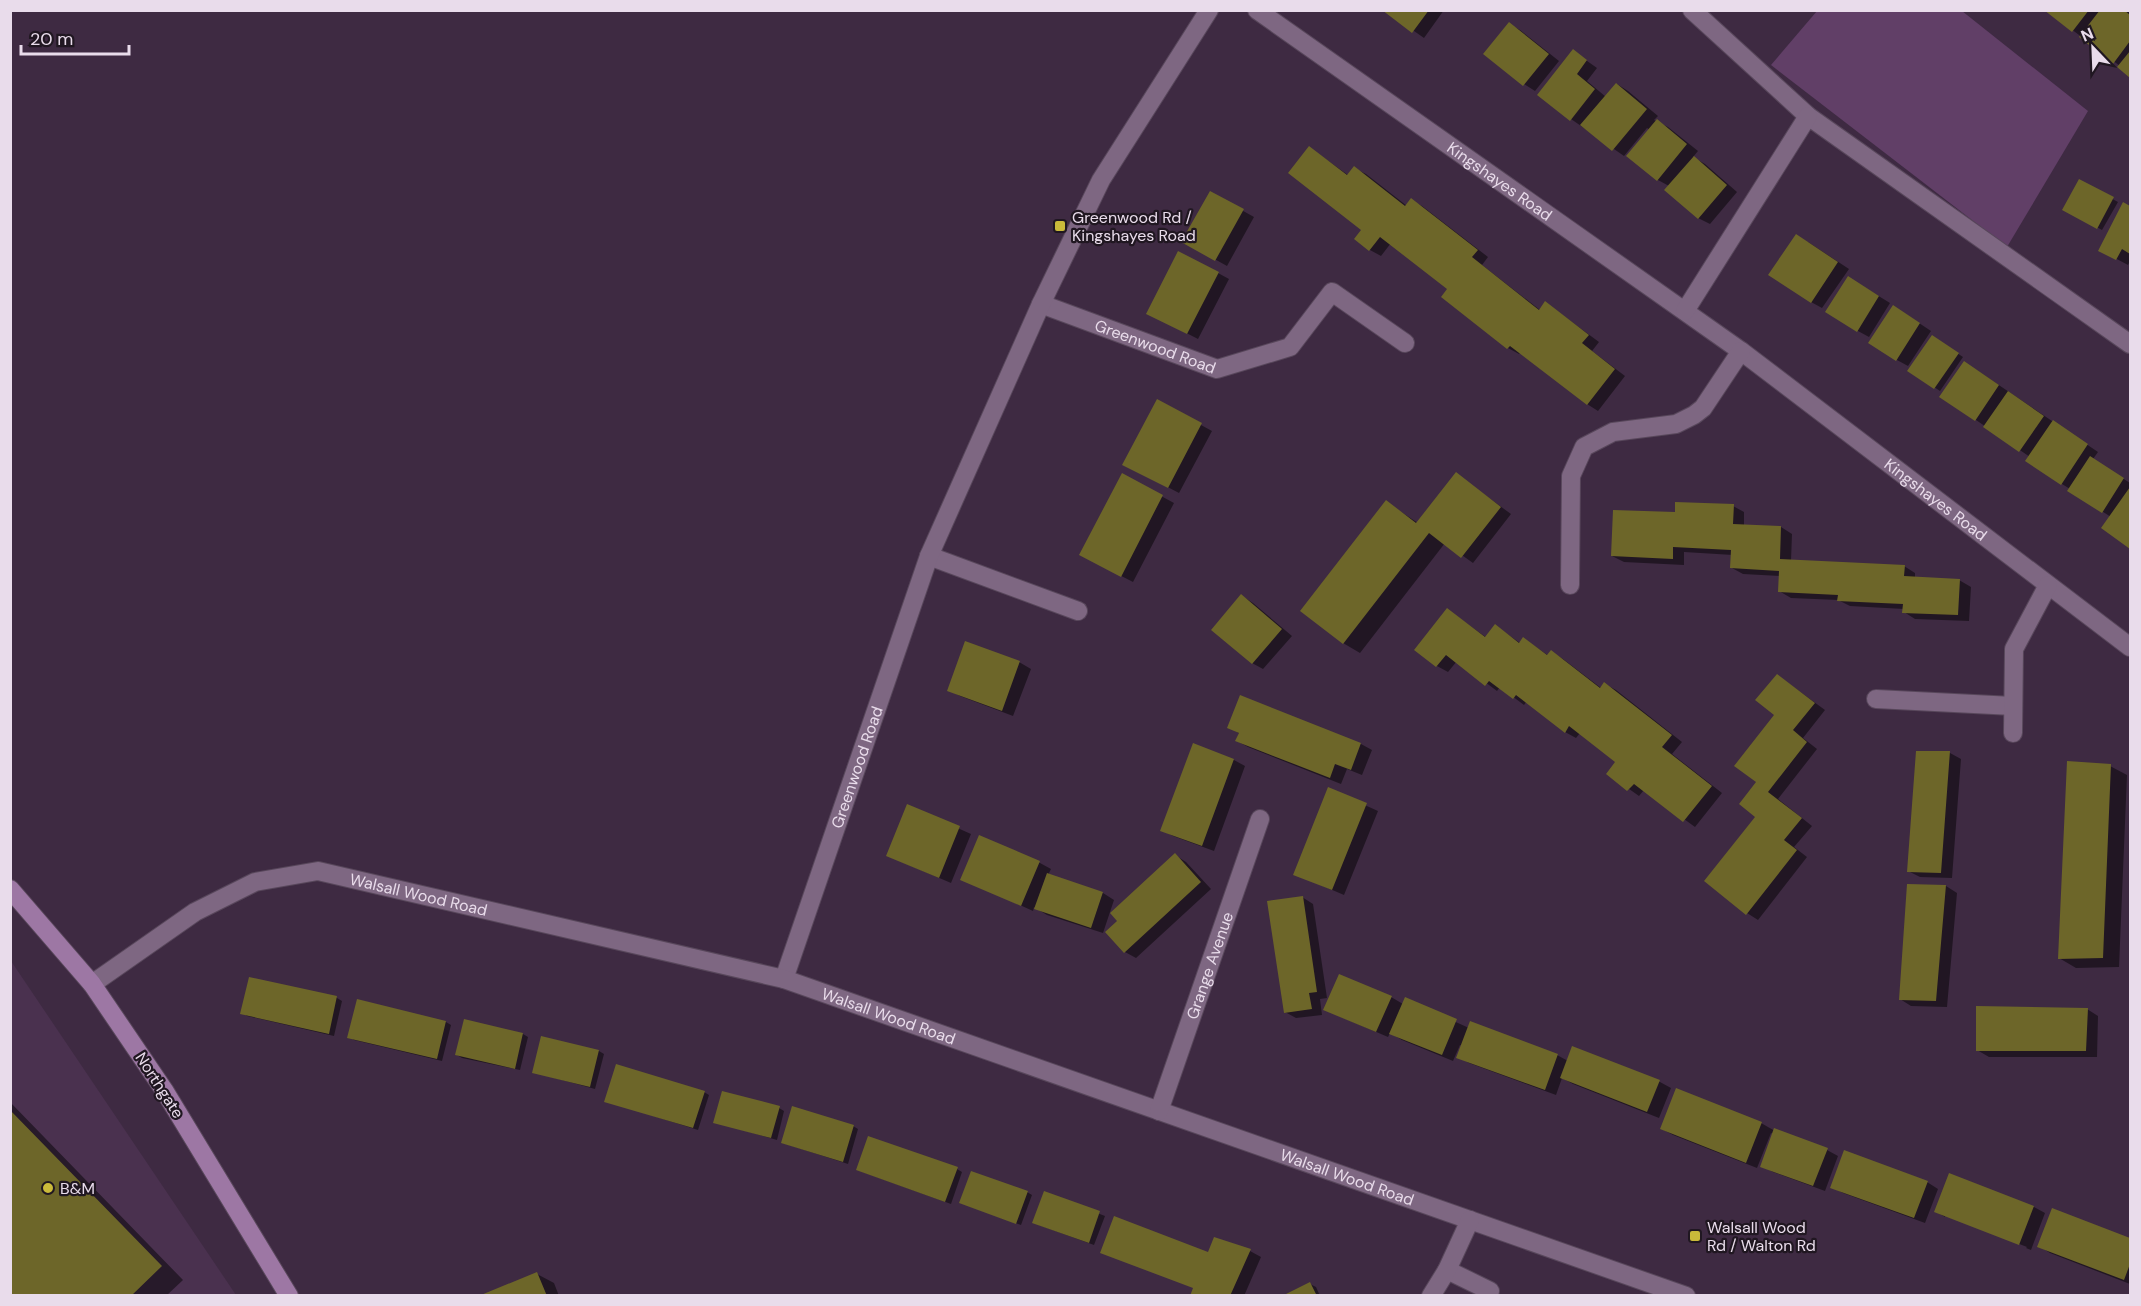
<svg xmlns="http://www.w3.org/2000/svg" width="2141" height="1306" viewBox="0 0 2141 1306" font-family="'DM Sans',sans-serif">
<rect width="100%" height="100%" fill="#3e2a42"/>
<path fill="#4a314f" d="M11 961 236 1295H11Z"/>
<path fill="#613f67" d="M1817 11H1962L2088 111 2007 247 1771 65Z"/>
<path fill="#0007" d="M1384 10H1444L1424 38Z
M2046 10H2130V76L2120 66Z
M1509 24 1520 30 1559 61 1535 91 1524 84Z
M1573 51 1597 68 1587 81 1606 97 1617 84 1628 91 1658 116 1654 120 1668 127 1698 151 1693 157 1705 164 1737 192 1710 224 1698 218 1669 186 1658 180 1650 130 1647 128 1624 156 1571 119Z
M1310 148 1348 175 1354 168 1366 174 1407 206 1411 200 1422 206 1488 257 1482 265 1540 310 1546 303 1599 342 1592 351 1625 376 1598 411 1587 404 1521 352 1519 354 1508 348 1449 289 1391 243 1381 256 1370 250 1363 229Z
M2079 181 2118 202 2102 230 2064 209Z
M1211 193 1254 217 1227 266 1184 242Z
M2124 204 2130 208V261L2128 265 2100 250Z
M1808 242 1849 269 1822 308 1811 302Z
M1218 273 1229 279 1198 339 1159 319Z
M1859 284 1890 303 1869 337 1858 331Z
M1904 313 1931 331 1908 366 1897 360Z
M1937 340 1963 357 1940 391 1909 370Z
M1975 369 2098 452 2093 459 2130 483V547L2103 528 2111 517 2069 490 2070 489 2062 484 2030 457 1976 420Z
M1157 401 1212 431 1179 493 1135 470Z
M1456 474 1511 514 1473 563 1445 543 1360 653 1343 643 1386 502 1418 523Z
M1122 475 1174 503 1133 582 1092 561Z
M1733 506 1744 512V526L1781 527 1792 534 1791 561 1904 566 1915 573V578L1959 580 1971 587 1969 621 1915 619 1904 612V609L1850 606 1838 600 1791 598 1779 591 1780 576 1743 574 1732 568 1733 555 1684 552V565L1624 562 1612 556 1676 514Z
M1242 596 1253 603 1292 636 1263 669 1252 663Z
M1448 610 1487 638 1496 626 1520 643 1524 639 1549 656 1552 652 1563 659 1601 688 1605 684 1616 690 1682 742 1672 754 1722 793 1695 827 1644 790 1639 796 1608 774 1617 762 1580 733 1576 738 1565 732 1527 701 1524 705 1500 687 1497 691 1457 661 1448 672 1437 666Z
M1019 662 1031 669 1013 716 960 696 949 690Z
M1777 675 1825 710 1803 738 1817 749 1778 799 1812 826 1794 847 1807 857 1758 920 1747 913 1757 817 1758 782 1776 715Z
M1241 697 1361 744 1372 750 1362 775 1347 769 1341 784 1248 747 1237 741 1240 734 1229 727Z
M1193 745 1234 760 1245 766 1214 851 1173 836 1162 830Z
M1917 753H1950L1961 759 1952 878 1920 877 1908 871Z
M2110 766 2127 775 2119 967 2076 968 2059 958Z
M1329 789 1378 811 1344 895 1295 874Z
M908 806 971 834 951 883 888 856Z
M980 837 1040 863 1051 869 1048 875 1103 893 1114 900 1103 933 1047 915 1034 907 1033 911 962 879Z
M1175 855 1186 862 1211 889 1136 958 1125 952 1108 932Z
M1908 886H1946L1957 893 1947 1007 1911 1006 1900 999Z
M1302 897 1313 904 1327 998 1320 999 1322 1015 1296 1018 1285 1012Z
M250 978 337 998 342 1001 334 1036 247 1016 242 1013Z
M1391 997 1403 1004 1405 999 1469 1028 1557 1055 1568 1061 1573 1048 1660 1082 1671 1088 1659 1118 1573 1084 1562 1078 1556 1095 1469 1063 1458 1057 1462 1046 1460 1045 1453 1061 1402 1040 1390 1033 1388 1037 1325 1010Z
M2087 1009 2098 1016 2097 1057H1989L1977 1050Z
M446 1022 451 1025 442 1061 354 1040 349 1037Z
M523 1034 528 1037 520 1070 462 1058 457 1055Z
M542 1037 599 1051 604 1054 595 1089 533 1072Z
M704 1092 709 1095 698 1130 606 1101Z
M10 1102 183 1280 166 1296H10Z
M779 1108 784 1111 777 1140 715 1122Z
M1761 1123 1775 1131 1827 1150 1838 1156 1825 1191 1773 1172 1762 1166 1774 1134 1771 1133 1757 1168 1673 1135 1662 1129Z
M853 1126 858 1129 848 1164 783 1143Z
M957 1169 962 1172 951 1204 863 1172Z
M1927 1182 1938 1189 1925 1223 1843 1193 1832 1187Z
M1027 1192 1032 1195 1021 1225 961 1203Z
M1045 1193 1105 1216 1094 1245 1039 1225Z
M2034 1207 2045 1213 2031 1250 2026 1248 2027 1247 1945 1215V1217L1935 1211Z
M2053 1210 2130 1240V1284L2050 1253 2039 1246Z
M1250 1251 1261 1257 1244 1296H1192L1209 1254Z
M537 1274 554 1283 559 1296H485Z
M1310 1284 1316 1287 1320 1296H1285Z"/>
<path fill="#6d6629" d="M1382 10H1429L1412 33Z
M2044 10H2089L2072 32Z
M2100 10H2124L2130 15V41L2113 64 2079 37Z
M1509 22 1549 54 1523 86 1483 54Z
M1573 49 1587 60 1577 74 1595 89 1570 121 1537 95Z
M2130 51V78L2117 67Z
M1616 83 1647 109 1612 151 1580 125Z
M1657 119 1687 144 1657 181 1626 156Z
M1309 146 1347 175 1354 166 1405 206 1411 198 1478 250 1472 257 1539 310 1545 301 1589 335 1582 343 1615 369 1587 405 1510 346 1507 349 1441 297 1447 289 1380 237 1369 251 1354 239 1361 230 1288 173Z
M1694 156 1727 185 1698 219 1664 190Z
M2079 179 2114 197 2097 229 2062 210Z
M1210 191 1244 209 1215 261 1181 242Z
M2123 202 2130 206V254L2122 249 2116 260 2098 251Z
M1796 234 1838 262 1811 303 1768 275Z
M1178 251 1219 272 1187 334 1146 314Z
M1848 276 1879 296 1857 332 1825 312Z
M1893 305 1920 323 1896 361 1868 343Z
M1932 335 1959 353 1934 389 1907 371Z
M1964 361 1999 385 1975 421 1939 397Z
M2008 391 2044 416 2019 452 1983 427Z
M1157 399 1202 423 1168 488 1122 465Z
M2053 420 2088 444 2061 485 2025 461Z
M2090 456 2124 478 2102 513 2067 491Z
M1456 472 1501 507 1461 558 1429 533 1343 644 1300 611 1386 500 1416 523Z
M1122 473 1163 495 1121 577 1079 555Z
M2130 487V549L2101 528Z
M1675 502 1734 504 1733 524 1781 526 1780 559 1905 565 1904 576 1960 579 1958 615 1902 613 1903 604 1837 601 1838 595 1778 592 1779 571 1730 568 1731 550 1673 547V559L1611 556 1613 510 1675 512Z
M1241 594 1282 629 1252 664 1211 630Z
M1447 608 1485 637 1495 624 1519 643 1523 637 1547 655 1551 650 1600 688 1604 682 1672 735 1662 747 1712 786 1683 822 1634 784 1627 791 1606 774 1615 762 1569 726 1565 733 1516 695 1513 699 1489 681 1485 686 1446 655 1436 667 1414 650Z
M965 641 1020 661 1002 711 947 691Z
M1777 674 1815 703 1793 730 1807 742 1768 792 1802 818 1784 840 1797 850 1746 915 1704 881 1755 817 1739 804 1756 782 1734 766 1774 715 1755 700Z
M1240 695 1361 743 1351 770 1335 764 1330 778 1235 741 1239 733 1227 728Z
M1193 743 1234 759 1202 846 1160 831Z
M1916 751H1950L1941 873 1907 872Z
M2067 761 2111 764 2103 958 2058 959Z
M1328 787 1367 803 1332 890 1293 875Z
M907 804 960 826 939 878 886 856Z
M979 835 1040 861 1021 906 960 880Z
M1175 853 1201 882 1124 953 1105 932 1117 921 1110 913Z
M1047 873 1103 892 1091 928 1034 909Z
M1907 884 1946 885 1936 1001 1899 1000Z
M1303 896 1317 992 1309 993 1312 1009 1284 1013 1267 901Z
M1339 974 1392 996 1376 1032 1323 1010Z
M249 977 337 996 329 1034 240 1014Z
M1405 997 1457 1019 1442 1055 1389 1034Z
M357 999 446 1021 437 1059 347 1038Z
M1976 1006 2088 1008 2086 1051H1976Z
M464 1019 523 1033 515 1069 455 1055Z
M1470 1021 1558 1054 1545 1090 1456 1058Z
M541 1036 599 1050 590 1087 532 1073Z
M1572 1046 1660 1080 1647 1112 1560 1078Z
M616 1064 705 1091 693 1128 604 1102Z
M1676 1088 1762 1122 1746 1163 1660 1129Z
M722 1091 780 1106 771 1138 713 1123Z
M792 1106 854 1125 843 1162 781 1143Z
M10 1110 162 1266 131 1296H10Z
M1774 1128 1828 1148 1813 1186 1760 1167Z
M868 1136 958 1167 945 1202 856 1170Z
M1844 1150 1928 1181 1914 1218 1830 1188Z
M971 1171 1028 1191 1016 1224 959 1203Z
M1949 1173 2034 1206 2019 1245 1934 1212Z
M1044 1191 1100 1211 1089 1243 1032 1223Z
M2052 1208 2130 1238V1264L2124 1280 2037 1247Z
M1114 1216 1208 1252 1214 1237 1251 1249 1230 1296H1190L1193 1288 1100 1253Z
M537 1272 547 1296H481V1295Z
M1310 1282 1317 1296H1282Z"/>
<g fill="none" stroke-linecap="round" stroke-linejoin="round">
<defs>
<g id="minor">
<path id="s1" d="M1257 10 1741 351 2130 647"/>
<path d="M1692 10 1808 116 2130 344"/>
<path id="s2" d="M1041 304 1217 369 1290 347 1332 292 1405 343"/>
<path d="M1685 311 1808 116"/>
<path d="M929 556 1078 611"/>
<path d="M1570 585 1571 476 1584 447 1613 432 1676 424 1694 415 1703 408 1741 351"/>
<path d="M1876 699 2013 706"/>
<path d="M2013 733 2014 649 2048 585"/>
<path id="s3" d="M784 979 929 556 1041 304 1101 180 1209 10"/>
<path id="s4" d="M92 984 195 912 255 882 318 871 784 979 1686 1296"/>
<path id="s5" d="M1159 1111 1260 819"/>
<path d="M1447 1270 1490 1291"/>
<path d="M1431 1296 1447 1270 1470 1220"/>
</g>
<path id="major" d="M10 889 92 984 164 1090 289 1296"/>
</defs>
<use href="#minor" stroke="#58475b" stroke-width="20"/>
<use href="#major" stroke="#58475b" stroke-width="20"/>
<use href="#minor" stroke="#7e6782" stroke-width="18"/>
<use href="#major" stroke="#9d77a4" stroke-width="18"/>
</g>
<g fill="#caba3a" stroke="#201721" stroke-width="2">
<rect x="1054" y="220" width="12" height="12" rx="3"/>
<circle cx="48" cy="1188" r="6"/>
<rect x="1689" y="1230" width="12" height="12" rx="3"/>
</g>
<g text-anchor="middle" stroke-width="4.5" stroke-linejoin="round" paint-order="stroke">
<g font-size="16" fill="#e9dceb" stroke="#201721">
<text dy="6" stroke="none"><textPath href="#s1" startOffset="297">Kingshayes Road</textPath></text>
<text dy="6" stroke="none"><textPath href="#s2" startOffset="122">Greenwood Road</textPath></text>
<text dy="6" stroke="none"><textPath href="#s1" startOffset="837">Kingshayes Road</textPath></text>
<text dy="6" stroke="none"><textPath href="#s3" startOffset="224">Greenwood Road</textPath></text>
<text dy="6" stroke="none"><textPath href="#s4" startOffset="360">Walsall Wood Road</textPath></text>
<text dy="6" stroke="none"><textPath href="#s5" startOffset="154">Grange Avenue</textPath></text>
<text dy="6" stroke="none"><textPath href="#s4" startOffset="846">Walsall Wood Road</textPath></text>
<text transform="translate(160 1085) rotate(57)" y="6">Northgate</text>
<text dy="6" stroke="none"><textPath href="#s4" startOffset="1332">Walsall Wood Road</textPath></text>
</g>
<g font-size="16" fill="#e9dceb" stroke="#201721" text-anchor="start">
<text x="1072" y="223">Greenwood Rd /<tspan x="1072" dy="18">Kingshayes Road</tspan></text>
<text x="60" y="1194">B&amp;M</text>
<text x="1707" y="1233">Walsall Wood<tspan x="1707" dy="18">Rd / Walton Rd</tspan></text>
</g>
</g>
<rect width="2141" height="1306" fill="none" stroke="#e9dceb" stroke-width="24"/>
<g transform="translate(2093 48) rotate(337)" stroke="#201721" stroke-width="4.5" paint-order="stroke">
<path d="M0-4.5L10 22L0 15L-10 22Z" fill="#e9dceb"/>
<text y="-9" font-size="16" font-weight="bold" text-anchor="middle" fill="#e9dceb">N</text>
</g>
<path d="M21 45v9h108v-9" fill="none" stroke="#e9dceb" stroke-width="3"/>
<text x="30" y="45" font-size="18" fill="#e9dceb" stroke="#201721" stroke-width="4.5" paint-order="stroke">20 m</text>
</svg>
